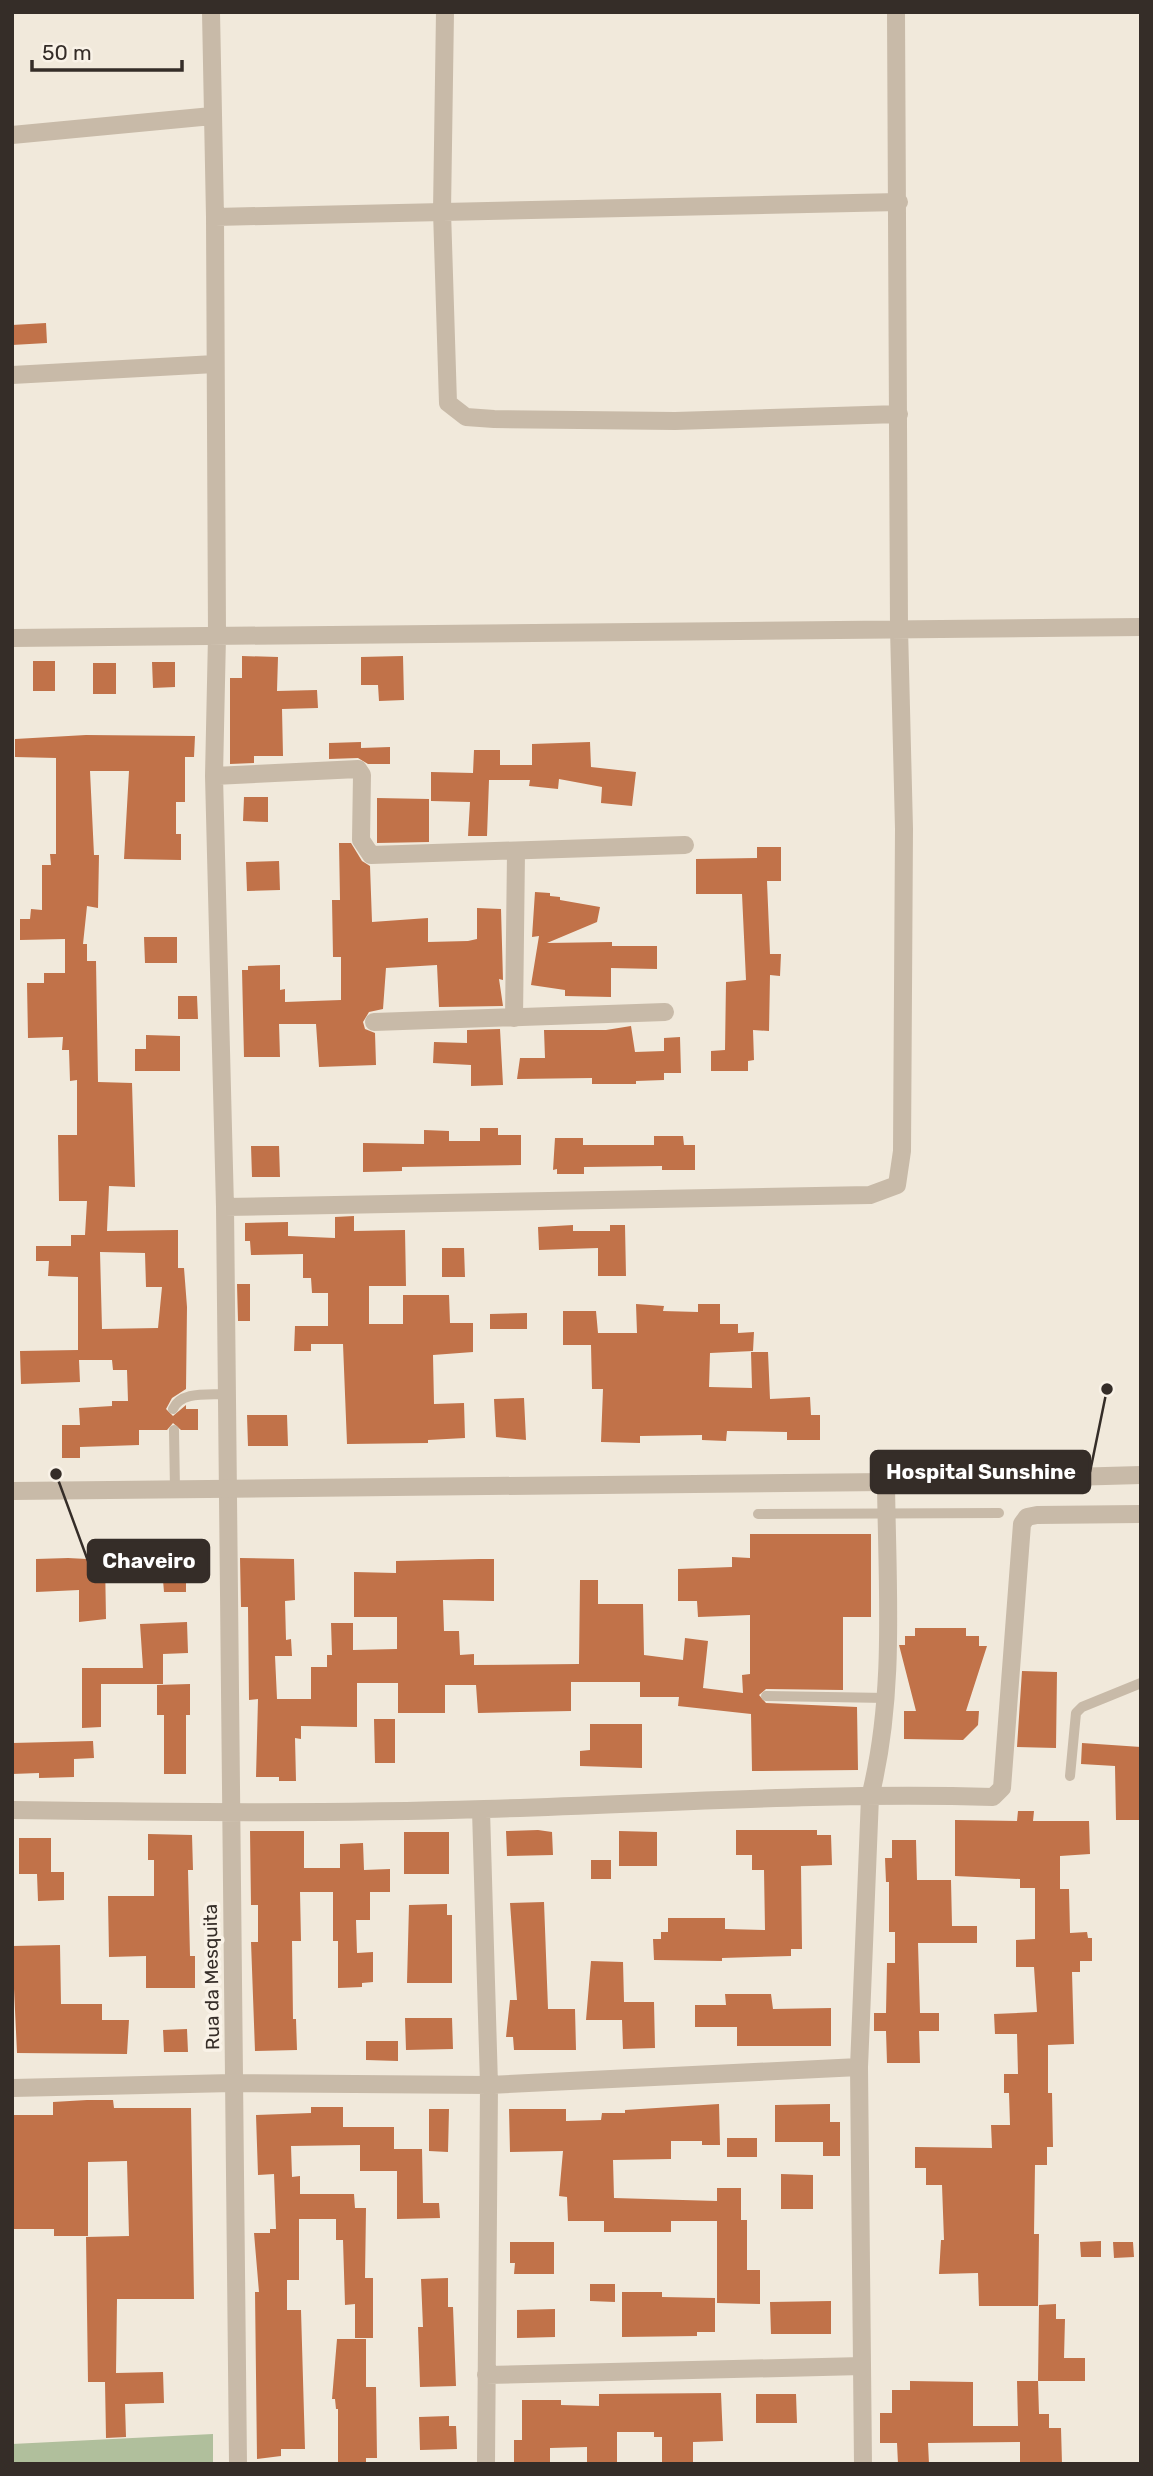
<svg xmlns="http://www.w3.org/2000/svg" width="1153" height="2476" viewBox="0 0 1153 2476" font-family="Rubik,sans-serif">
<rect width="100%" height="100%" fill="#f1e9db"/>
<path fill="#b0bf9c" d="M213 2434V2464H12V2444Z"/>
<path fill="#c17249" fill-rule="evenodd" d="M46 323 47 343 12 345V325Z
M242 656 278 657 277 691 317 690 318 708 282 709 283 756H254V763L230 764V678H242Z
M403 656 404 700 379 701 378 685H361V657Z
M33 661H55V691H33Z
M152 662H175V687L153 688Z
M93 663H116V694H93Z
M86 735 195 736 194 757H185V802H176V834H181V860L124 859 129 771H90L94 855H99L98 908 87 906 83 944H87V961H96L98 1082 132 1083 135 1187 109 1186 107 1231 178 1230V1268H184L187 1307 186 1389 172 1398 166 1409 173 1416 186 1405V1409H198V1430H181L173 1423 167 1430H139V1445L80 1447V1458H62V1425H80L79 1408 112 1406V1401H128L127 1370H113L112 1360H79L80 1382 21 1384 20 1351 78 1350V1277L48 1276 49 1261H36V1246H71V1235H85L87 1201H59L58 1135H77V1080L70 1081 69 1050H62L63 1037 28 1038 27 983H44V973H65V939L20 940V919H30L31 909 42 910V865H51L50 854H56V758L15 757V739ZM100 1252 145 1253 146 1287H162L158 1328 102 1329Z
M361 742V748L390 747V764H368L358 758 329 759V743Z
M590 742 591 767 636 772 632 806 601 803 602 787 559 779 558 789 529 786 530 780H489L487 836H468L470 802 431 801V772L473 773 474 750H500V765H532V744Z
M244 797H268V822L243 821Z
M377 798 429 799V842L377 843Z
M339 843H351L362 861 370 866 372 922 428 918V942L468 941 477 939V908L501 909 503 980 499 979 503 1006 439 1007 437 965 386 968 383 1009 369 1012 363 1022 365 1029 375 1033 376 1065 319 1067 316 1024H279L280 1057H244L242 970H248V966L280 965V990L285 989V1002L341 1000V957H333L332 900H340Z
M757 847H781V881H767L770 954H781L780 976 770 975 769 1031 753 1030 754 1060 748 1061V1071H711V1051L725 1050 726 982 746 980 742 894H696V859L757 858Z
M279 861 280 890 247 891 246 862Z
M535 892 550 893V896L560 897V900L600 907 597 922 547 943 612 942V946H657V969L611 968V997L565 996V990L531 985 539 936 532 937Z
M144 937H177V963H145Z
M178 996H197L198 1019H178Z
M631 1026 635 1052 664 1051V1038L680 1037 681 1073H664V1080L636 1081V1084H592V1078L517 1079 520 1058H545L544 1030H606Z
M500 1029 503 1085 471 1086V1065L433 1063 434 1042 467 1043V1030Z
M146 1035 180 1036V1071H135V1049H146Z
M480 1128H498V1135H521V1165L402 1167V1171L363 1172V1143L424 1144V1130L449 1131V1141H480Z
M654 1136H683L684 1145H695V1170H662V1166L584 1167V1174H557V1169L553 1170 555 1138H583V1145H654Z
M251 1146H279L280 1177H252Z
M354 1216V1231L405 1230 406 1286H369V1324H403V1295H449L450 1323H473V1352L433 1355 434 1404 464 1403 465 1438 428 1440V1443L347 1444 343 1344H311V1351H294L295 1326H328V1293H312L311 1278H303V1254L251 1255 250 1241H245V1223L288 1222V1236L335 1238V1217Z
M573 1225V1231H610V1225H625L626 1276H598V1248L539 1250 538 1227Z
M442 1248H464L465 1277H442Z
M237 1284H250V1321H238Z
M636 1304 664 1306 663 1311 698 1312V1304H720V1324H738V1333L754 1332 753 1351 710 1353 709 1387 752 1388 751 1352H768L770 1399 810 1397 811 1415H820V1440H787V1432L727 1431 726 1441 702 1440V1435L640 1436V1443L601 1442 603 1389H592L591 1345H563V1311H596L598 1333H637Z
M527 1313V1329H490V1314Z
M524 1398 526 1440 496 1437 494 1399Z
M247 1415H287L288 1446H248Z
M750 1534H871V1617H843V1690L766 1689 759 1695 766 1703 857 1707 858 1770 752 1771 751 1714 678 1706 679 1697H640V1682H571V1711L478 1713 476 1685H445V1713H398V1683H357V1727L301 1726V1739L295 1738 296 1781H279V1777H256L258 1699 249 1700 248 1607H241L240 1558 294 1559 295 1600 285 1601 286 1640 291 1639 292 1656H275L277 1699H311V1667H327V1655H332L331 1623H353V1650L397 1649V1617H354V1572L396 1573V1561L479 1559H494V1601L443 1600 444 1631H459L460 1655 474 1654V1665L579 1664 580 1580H598V1604H643L644 1655 683 1660 685 1638 708 1641 703 1688 743 1693 742 1675 750 1674V1615L698 1617 697 1601H678V1569L732 1567V1557L750 1558Z
M186 1544V1592H164L160 1545Z
M68 1558 105 1560 106 1619 79 1622V1590L36 1592V1559Z
M187 1622 188 1653 163 1654V1684H101V1727L82 1728V1668H143L140 1624Z
M915 1628H966V1636H979V1646H987L966 1711H979L978 1725 963 1740 904 1739V1711H916L899 1645H905V1636H915Z
M1022 1671 1057 1672 1056 1748 1017 1747Z
M190 1684V1715H186V1774H164V1715H157V1685Z
M374 1719H395V1763H375Z
M590 1724H642V1768L580 1766V1751L590 1750Z
M93 1741 94 1758 74 1759V1777L39 1778V1773L12 1774V1743Z
M1082 1743 1141 1747V1820H1116L1115 1766 1081 1764Z
M1018 1811H1034L1033 1821H1089L1090 1854 1060 1856V1889H1069L1070 1933 1087 1932 1088 1938H1092V1961H1080V1972H1072L1074 2044 1048 2045V2093H1052L1053 2147H1047V2165H1035L1034 2234H1039L1038 2306H979L978 2273 939 2274 941 2240H944L942 2185H926V2168H915V2147L992 2148 991 2125H1010L1009 2093H1004V2074H1018L1017 2034H995L994 2014 1037 2012 1034 1967H1016V1940L1035 1939V1888H1020V1879L955 1876V1820L1017 1821Z
M538 1830 552 1832 553 1855 507 1856 506 1831Z
M736 1830H817V1835H831L832 1865 801 1866 802 1949H791V1956L722 1958V1961L654 1960 653 1939H661V1932H668V1918H725V1929L765 1930 764 1870H752V1855H736Z
M250 1831H304V1868H340V1844L363 1843 364 1870 390 1869V1892H370V1920H356L357 1953 373 1952V1982L362 1983V1987L338 1988V1941H333V1892H300L301 1941H292L293 2019H296L297 2050 255 2051 251 1942H258V1905H251Z
M619 1831 657 1832V1866H619Z
M404 1832H449V1874H404Z
M148 1834 192 1835 193 1870H188L190 1956H195V1988H146V1956L109 1957 108 1896H154V1860H148Z
M19 1838H51V1872H64V1900L38 1901 37 1874H19Z
M892 1840H916L917 1880H951L952 1926H977V1943H918L920 2013H939V2031H919L920 2063H887L886 2031H874V2013H886L887 1963H895V1932H889V1882H886L885 1858H892Z
M591 1860H611V1879H591Z
M544 1902 548 2009H575L576 2050H514L513 2037H506L510 2000H517L510 1903Z
M447 1904V1915H452V1983H407L409 1905Z
M60 1945 61 2004H102V2020H129L127 2054 17 2053 12 1946Z
M591 1961 623 1962 624 2002H654L655 2048 623 2049 622 2020H586Z
M725 1994H771L773 2009 831 2008V2046H737V2027H695V2005H726Z
M405 2018H452L453 2049 406 2050Z
M187 2029 188 2052H164L163 2030Z
M366 2041H398V2061L366 2060Z
M87 2100H113L114 2108H191L194 2299H117L116 2373 163 2372 164 2403 125 2404 126 2437 106 2438 105 2382H88L86 2237 129 2236 127 2161 88 2162V2236H54V2229H12V2115H53V2102Z
M719 2104 720 2145H702V2141H671V2159L613 2160 614 2198 717 2201V2188H741V2220H747V2270H760V2304L717 2303V2221H671V2232H604V2221H568L567 2197 559 2196 563 2151 510 2152 509 2109H566V2121L601 2120 602 2113H625V2110Z
M830 2104V2122H840V2156H823V2142H775V2105Z
M311 2107H343V2127H394V2149H422L423 2203H439L440 2218 397 2219V2171H360V2145L291 2146 292 2177 300 2176V2194H354L355 2208H366L365 2278H373V2338H355V2304L345 2305 343 2240H336V2219H299V2280H287V2310H301L305 2449H281V2456L257 2459 255 2292H259L254 2233H270V2229H276L274 2174 258 2175 256 2115 311 2113Z
M429 2109H449L448 2152 429 2151Z
M727 2138H757V2157H727Z
M781 2174 813 2175V2209H781Z
M1101 2241V2257H1081L1080 2242Z
M510 2242H554V2274H514L515 2263H510Z
M1113 2242H1133L1134 2257 1114 2258Z
M448 2278V2307H453L456 2386 420 2387 418 2327H423L421 2279Z
M590 2284H615V2302L590 2301Z
M622 2292H662V2297L715 2298V2332H697V2336L622 2337Z
M831 2301V2334H771L770 2302Z
M1056 2304V2319H1065L1064 2358H1085V2381H1038L1039 2305Z
M555 2309V2337L517 2338V2310Z
M337 2339H366V2387H376L377 2458H366V2464H338V2409H336L335 2399H332Z
M910 2381 973 2382V2426H1018L1017 2381H1038L1039 2414H1049V2428H1061L1062 2464H1020V2442L928 2443 929 2464H898L897 2443H880V2413H892V2390H910Z
M721 2393 723 2441 693 2442V2464H662V2437H654V2432H617V2464H587V2447L550 2448V2464H514V2440H522V2400H561V2405L599 2406V2394Z
M756 2394H796L797 2423H756Z
M449 2416V2426H456L457 2449 420 2450 419 2417Z"/>
<g fill="none" stroke-linecap="round" stroke-linejoin="round">
<path stroke="#c8baa8" stroke-width="10" d="M173 1409C181 1391 207 1395 225 1394
M174 1430 175 1490
M758 1514 999 1513
M766 1696 887 1698
M1070 1776 1076 1713 1082 1707 1141 1683"/>
<path stroke="#c8baa8" stroke-width="18" d="M211 12 215 217 217 636 214 776 225 1207 238 2464
M445 12 442 211 448 403 466 417 494 419 675 421 899 414
M12 135 212 116
M215 217 899 202
M12 375 215 364
M12 638 1141 627
M214 776 358 769 362 775 361 840 371 855 685 845
M514 1018 516 852
M374 1022 665 1012
M225 1207 870 1195 897 1185 902 1151 904 829 899 628 896 12
M12 1810C170 1812 327 1814 484 1809 654 1804 824 1792 993 1797L1002 1788 1022 1524 1027 1517 1037 1515 1141 1514
M481 1810 489 2085 486 2464
M12 2088 233 2083 489 2085 859 2067
M486 2375 862 2366
M863 2464 859 2067 870 1797C896 1694 887 1586 886 1482"/>
<path stroke="#c8baa8" stroke-width="18" d="M12 1491 886 1482 1141 1475"/>
</g>
<g text-anchor="middle" stroke-width="7" stroke-linejoin="round" paint-order="stroke">
<g font-size="19" fill="#352d28" stroke="#f9f2e7">
<text transform="translate(211 1977) rotate(-91)" y="7">Rua da Mesquita</text>
</g>
</g>
<path fill="none" stroke="#352d28" stroke-width="2.5" d="M1107 1389L1090 1472M56 1474L88 1561"/>
<g fill="#352d28" stroke="#f9f2e7" stroke-width="2.5">
<circle cx="1107" cy="1389" r="7"/>
<circle cx="56" cy="1474" r="7"/>
</g>
<g fill="#352d28" stroke="#352d28" stroke-width="2.5">
<rect x="871" y="1451" width="219" height="42" rx="7"/>
<rect x="88" y="1540" width="121" height="42" rx="7"/>
</g>
<g font-size="21" text-anchor="middle" font-weight="bold" fill="#fff">
<text x="981" y="1479">Hospital Sunshine</text>
<text x="149" y="1568">Chaveiro</text>
</g>
<rect width="1153" height="2476" fill="none" stroke="#352d28" stroke-width="28"/>
<path d="M32 60v10h150v-10" fill="none" stroke="#352d28" stroke-width="3.5"/>
<text x="42" y="60" font-size="21" fill="#352d28" stroke="#f9f2e7" stroke-width="5" paint-order="stroke">50 m</text>
</svg>
